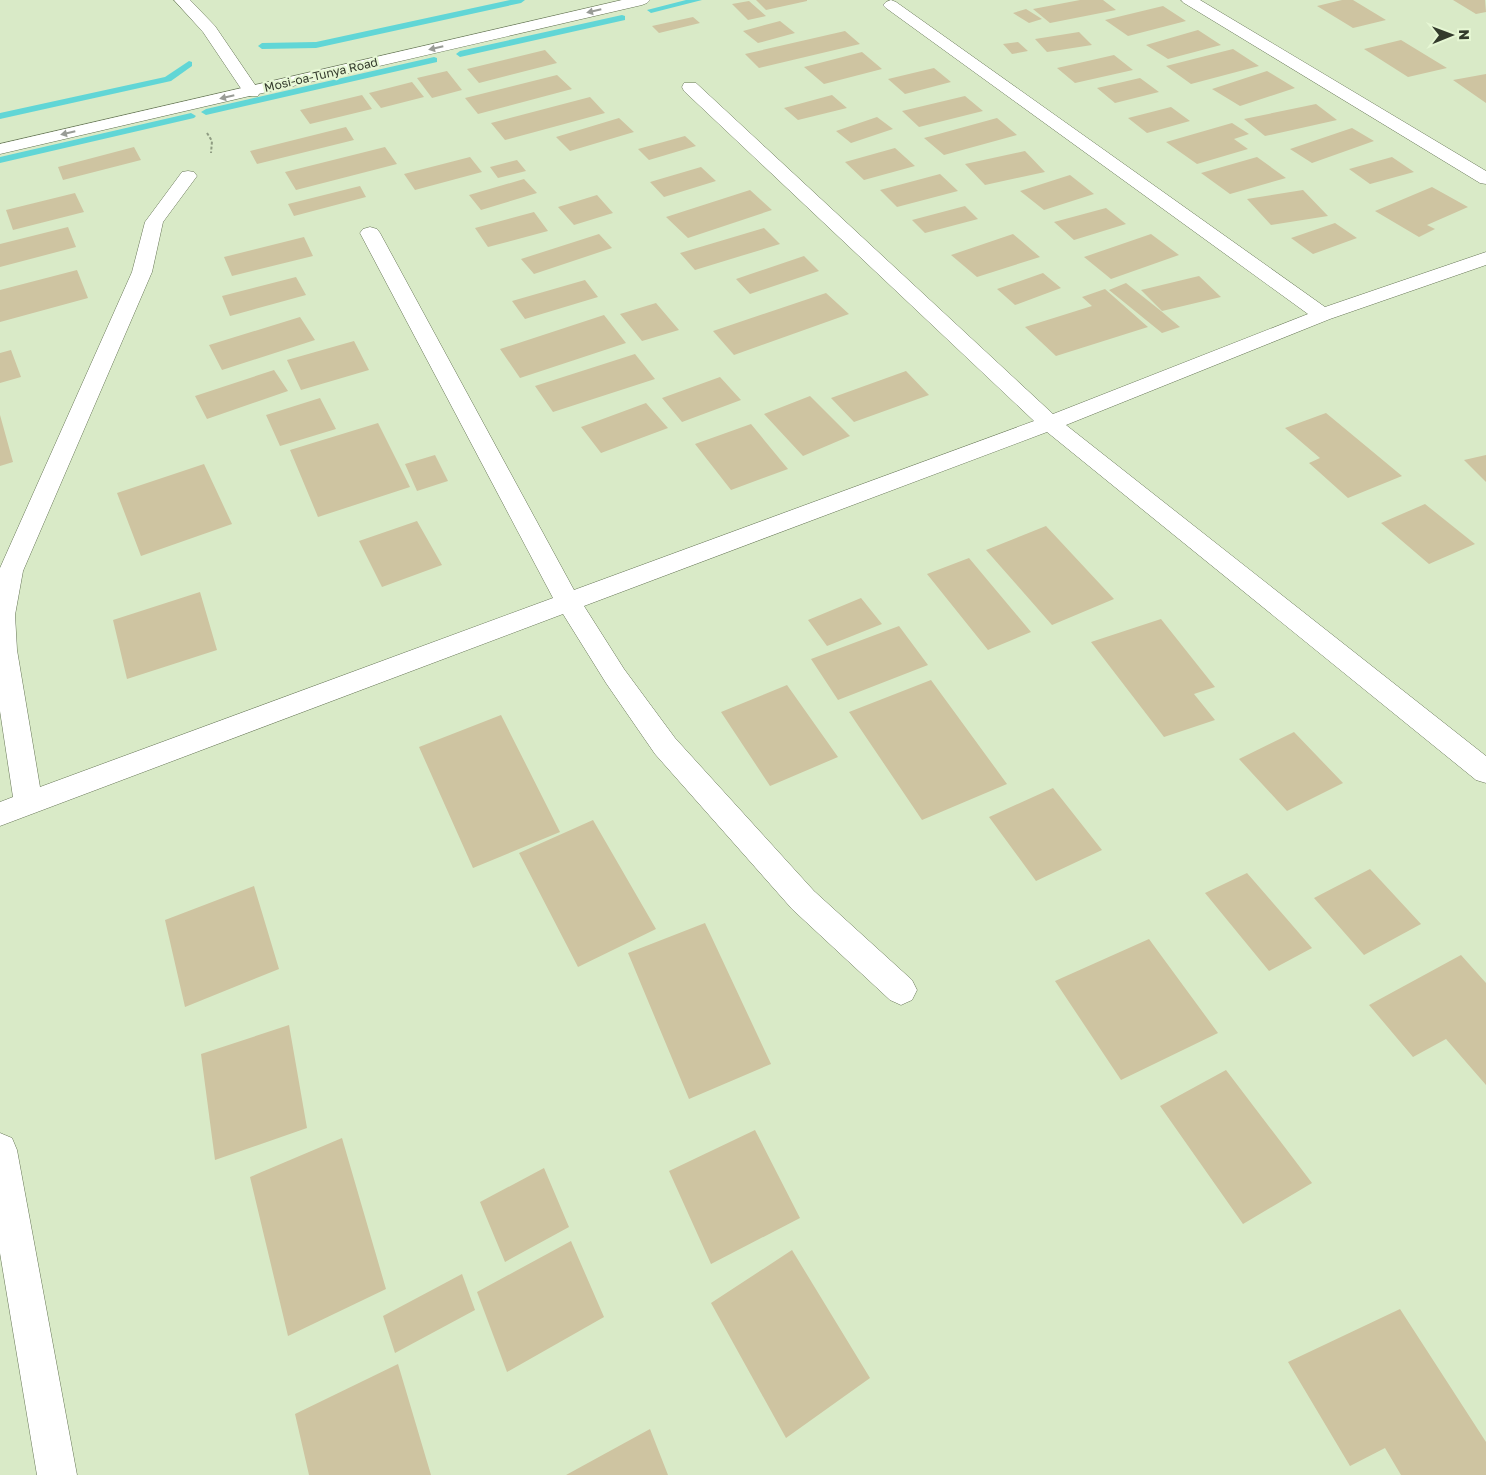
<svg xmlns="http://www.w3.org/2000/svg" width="1486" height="1475" viewBox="0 0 1486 1475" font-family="'Golos Text',sans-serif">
<rect width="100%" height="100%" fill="#d9eac7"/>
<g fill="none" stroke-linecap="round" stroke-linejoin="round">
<path fill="#61d6d6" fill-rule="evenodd" d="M510 0H525L521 3 316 48 262 49 258 46 262 43 316 42Z
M686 0H702L651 13 647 10Z
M622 15 625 16V20L460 57 456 54 460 51Z
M434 57 437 58V62L206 115 201 112 206 109Z
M189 61 192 62V66L171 81 0 119V113L165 77Z
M191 113 196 116 194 118 0 163V157Z"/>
</g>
<path fill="#cec4a1" d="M756 0H807V1L766 10Z
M1080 0H1103L1116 10 1050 23 1033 9Z
M1342 0H1353L1386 20 1353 28 1317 6Z
M1453 0H1485L1486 12 1476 14Z
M749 1 766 16 748 20 732 4Z
M1163 6 1186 21 1128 36 1105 20Z
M1026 9 1042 19 1029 23 1013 13Z
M693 17 700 23 659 33 652 26Z
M780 21 795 33 758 43 743 31Z
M1198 30 1221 45 1168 59 1146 45Z
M845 31 860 44 759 68 745 54Z
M1079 32 1092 45 1047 52 1035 39Z
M1401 40 1447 68 1408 77 1364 49Z
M1018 42 1028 51 1012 54 1003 44Z
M1233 49 1259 66 1191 84 1166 66Z
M545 50 557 63 479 83 467 69Z
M862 52 882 69 824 84 804 67Z
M1114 55 1133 70 1075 83 1057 68Z
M934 68 951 82 905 94 888 79Z
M447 71 462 90 432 98 417 78Z
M1267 71 1295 88 1240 106 1212 89Z
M1486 74V103L1453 80Z
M557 75 572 89 478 114 465 98Z
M1140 78 1159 92 1115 103 1097 88Z
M412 82 424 97 381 108 369 93Z
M362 95 372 109 310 124 300 110Z
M832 95 847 108 798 120 784 108Z
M965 96 983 111 919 127 902 111Z
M590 97 605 113 505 140 491 123Z
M1316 104 1337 120 1265 136 1244 119Z
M1171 107 1190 121 1147 133 1128 118Z
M877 117 893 129 851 143 836 131Z
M619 118 634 132 570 151 556 137Z
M997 118 1017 135 944 155 924 138Z
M1232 123 1249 134 1234 139 1248 149 1197 164 1166 142Z
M346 127 354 140 257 164 250 151Z
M1352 128 1374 141 1312 163 1290 149Z
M685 136 696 146 649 160 638 149Z
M134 147 141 160 63 180 58 167Z
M385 147 397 164 296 190 285 172Z
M895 148 915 166 864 180 845 162Z
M1025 151 1045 172 985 185 965 164Z
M470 157 482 172 415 190 404 174Z
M1257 157 1286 178 1230 194 1201 173Z
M1392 157 1414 172 1370 184 1349 169Z
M517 160 526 171 498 178 490 167Z
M701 167 716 181 664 197 650 182Z
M940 174 958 191 897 207 880 190Z
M1070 175 1094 194 1044 210 1020 191Z
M524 179 537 193 481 210 469 195Z
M360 186 366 197 294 216 288 204Z
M1432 187 1468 207 1427 225 1435 229 1419 237 1375 211Z
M750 190 772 210 688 238 666 217Z
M1303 190 1328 216 1271 225 1247 199Z
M75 193 84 212 13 230 6 210Z
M597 195 613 213 574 225 558 207Z
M965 206 978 219 925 233 912 220Z
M1106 208 1126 224 1074 240 1054 222Z
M534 212 548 231 488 247 475 228Z
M1335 223 1357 238 1313 254 1291 238Z
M68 227 76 247 0 267V244Z
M764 228 780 244 695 270 680 253Z
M599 234 612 248 534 274 521 259Z
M1013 234 1040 257 977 277 951 255Z
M1151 234 1179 255 1111 279 1084 257Z
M304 237 313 256 232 276 224 257Z
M804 256 819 271 750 294 736 279Z
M77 270 88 298 0 322V290Z
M1043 273 1061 288 1015 305 997 289Z
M1199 276 1221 297 1162 311 1141 290Z
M296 277 306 295 230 316 222 296Z
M585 280 598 297 525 319 512 301Z
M1126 283 1161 311 1180 327 1162 333 1109 290Z
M1105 289 1148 327 1056 356 1025 327 1092 306 1082 297Z
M826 293 849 314 734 355 713 331Z
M656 303 679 330 642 341 620 314Z
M604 315 626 343 520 378 500 349Z
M300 317 315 340 222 370 209 345Z
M354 341 369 370 301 390 287 360Z
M11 350 21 377 0 383V353Z
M635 354 655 379 553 412 535 386Z
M274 370 288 391 207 419 195 396Z
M906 371 929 395 854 422 831 398Z
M720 377 741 400 682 422 662 398Z
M810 396 850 436 803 456 764 414Z
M320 398 336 429 280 446 266 415Z
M646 403 668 428 601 453 581 427Z
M1326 413 1402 476 1348 498 1309 463 1320 458 1285 428Z
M0 415 13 462 0 466Z
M378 423 410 487 318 517 290 450Z
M751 424 788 469 731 490 695 444Z
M435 455 448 481 417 491 405 464Z
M1486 455V482L1464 460Z
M204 464 232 524 141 556 117 493Z
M1425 504 1475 544 1429 564 1381 523Z
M417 521 442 565 382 587 359 541Z
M1046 526 1114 599 1052 625 986 550Z
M969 558 1031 632 988 650 927 574Z
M200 592 217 650 127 679 113 620Z
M861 598 882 624 827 646 808 620Z
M1161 619 1215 687 1194 694 1215 720 1164 737 1091 642Z
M899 626 928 665 838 700 811 659Z
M931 680 1007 784 922 820 849 712Z
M787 685 838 757 770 786 721 712Z
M501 715 560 832 473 868 419 747Z
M1294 732 1343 783 1287 811 1239 759Z
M1053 788 1102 850 1036 881 989 817Z
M593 820 656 929 578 967 519 853Z
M1370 869 1421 924 1364 955 1314 898Z
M1247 873 1312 948 1269 971 1205 893Z
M254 886 279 969 185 1007 165 920Z
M705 923 771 1064 689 1099 628 953Z
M1149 939 1218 1033 1121 1080 1055 981Z
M1461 955 1486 983V1085L1446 1039 1413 1057 1369 1005Z
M289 1025 307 1128 215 1160 201 1054Z
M1226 1070 1312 1183 1243 1224 1160 1106Z
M755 1130 800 1218 711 1264 669 1171Z
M342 1138 386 1289 288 1336 250 1177Z
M544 1168 569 1227 505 1262 480 1202Z
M571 1241 604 1317 507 1372 477 1292Z
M792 1250 870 1378 786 1438 711 1303Z
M462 1274 475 1310 395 1353 383 1316Z
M1400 1309 1486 1442V1475H1401L1385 1448 1350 1466 1288 1362Z
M398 1364 431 1475H309L295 1414Z
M650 1429 668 1475H566Z"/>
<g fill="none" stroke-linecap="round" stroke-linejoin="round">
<defs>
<path id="minor" d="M891 0 896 2 1325 307 1486 252V265L1330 319 1066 425 1486 756V783L1476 780 1047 432 584 606 624 669 675 738 814 891 912 980 917 990 912 1000 901 1005 890 1000 792 909 655 754 606 683 563 614 0 826V802L13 797 0 711V568L132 272 145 222 182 172 188 171 194 172 197 176 163 222 152 272 23 571 15 615 17 650 40 787 553 598 360 233 363 229 370 227 377 229 380 233 574 590 1034 421 684 91 682 87 684 83H696L1053 414 1308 314 886 8 883 5 886 2Z
M1181 0H1200L1486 171V184L1480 183 1184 3Z
M0 1133 12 1138 17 1150 77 1475H37L0 1253Z"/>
<path id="tertiary" d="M174 0H190L215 26 260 92 258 96H246L203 32Z"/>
<path id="secondary" d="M622 0H650L647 3 642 5 0 154V144Z"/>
</defs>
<use href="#minor" stroke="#677657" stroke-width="1"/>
<use href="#tertiary" stroke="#677657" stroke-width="1"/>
<use href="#secondary" stroke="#677657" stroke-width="1"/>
<path stroke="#8f9c82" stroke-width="2" stroke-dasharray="3 2" stroke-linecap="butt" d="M207 133 212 141 211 153"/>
<use href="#minor" fill="#fff" fill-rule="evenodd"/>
<use href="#tertiary" fill="#fff" fill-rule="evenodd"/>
<use href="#secondary" fill="#fff" fill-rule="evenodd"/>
</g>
<defs><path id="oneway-solid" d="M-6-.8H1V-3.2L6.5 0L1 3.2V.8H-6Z" transform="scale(1.25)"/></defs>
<g fill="#999c96">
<use href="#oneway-solid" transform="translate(594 11) rotate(167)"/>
<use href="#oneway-solid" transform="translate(436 48) rotate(167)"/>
<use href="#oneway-solid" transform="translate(227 97) rotate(167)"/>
<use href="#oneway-solid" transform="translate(68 133) rotate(167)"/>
</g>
<g text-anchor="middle" stroke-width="4.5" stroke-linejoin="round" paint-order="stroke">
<g font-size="12" fill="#333a2c" stroke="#e6f7d4">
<text transform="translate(321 75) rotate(-13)" y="4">Mosi-oa-Tunya Road</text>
</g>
</g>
<g transform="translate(1451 35) rotate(89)" stroke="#e6f7d4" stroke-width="4" paint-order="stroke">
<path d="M0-4L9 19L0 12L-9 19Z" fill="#333a2c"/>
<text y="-8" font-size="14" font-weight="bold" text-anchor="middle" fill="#333a2c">N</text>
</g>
</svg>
